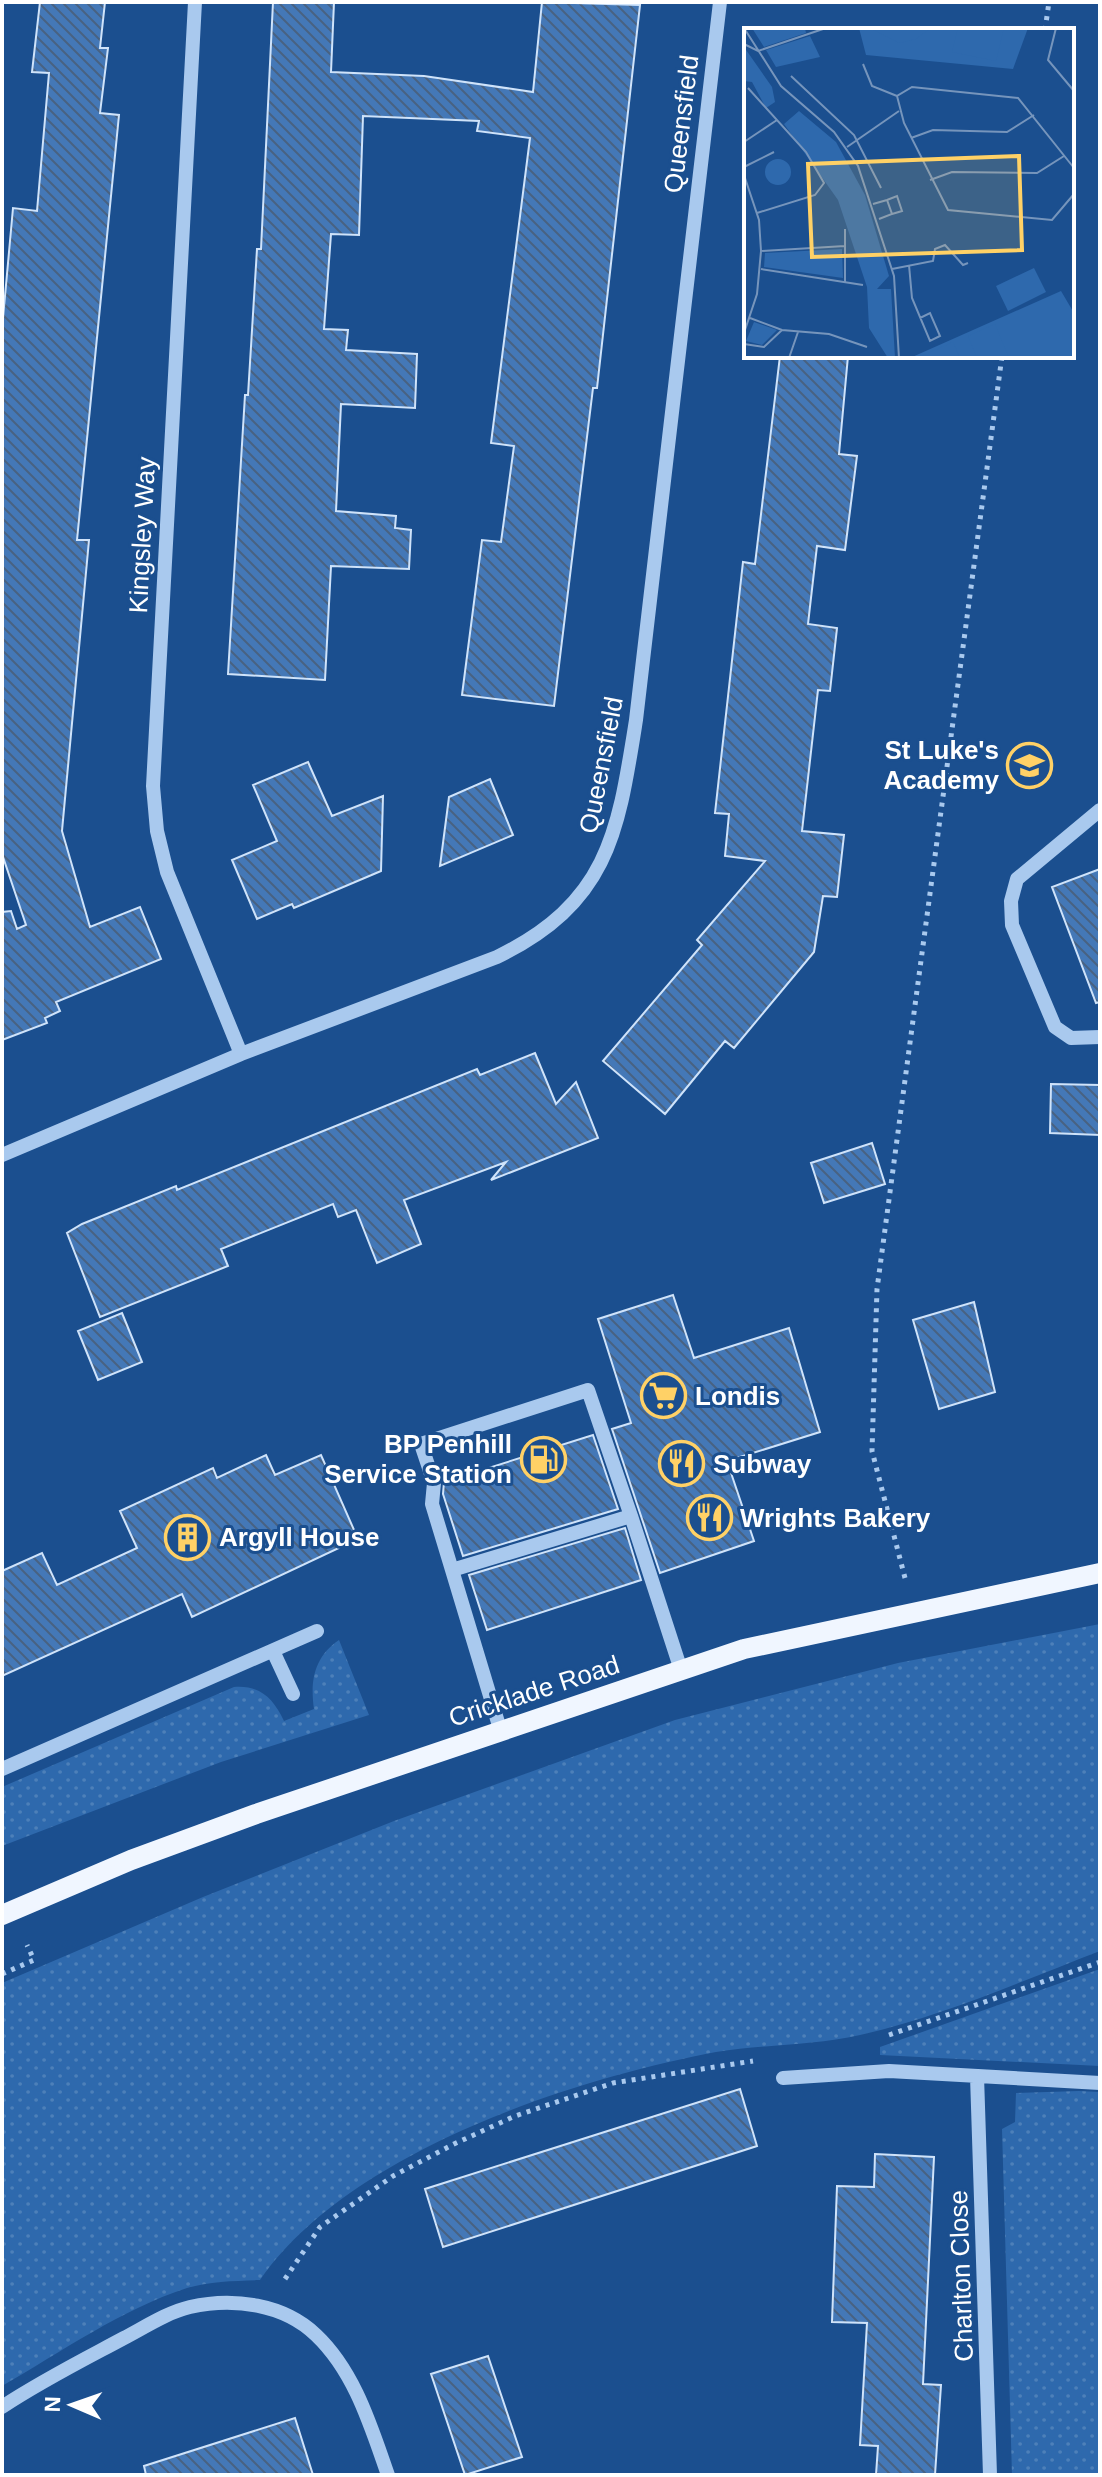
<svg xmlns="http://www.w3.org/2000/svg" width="1102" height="2477" viewBox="0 0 1102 2477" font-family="Arial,sans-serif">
<defs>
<pattern id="grass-dots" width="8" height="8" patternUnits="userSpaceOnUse" patternTransform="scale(2)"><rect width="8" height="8" fill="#2e69ad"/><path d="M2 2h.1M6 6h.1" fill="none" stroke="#4d80b9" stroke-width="1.8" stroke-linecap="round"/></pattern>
<pattern id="building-back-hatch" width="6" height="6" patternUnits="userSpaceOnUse" patternTransform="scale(2)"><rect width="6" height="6" fill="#4478b7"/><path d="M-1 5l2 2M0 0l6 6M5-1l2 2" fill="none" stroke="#486282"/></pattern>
</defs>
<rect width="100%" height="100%" fill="#1b4f8f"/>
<path fill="url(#grass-dots)" d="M1100 1624V1951C1022 1981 941 2017 860 2035 813 2046 763 2044 716 2052 568 2080 348 2153 260 2280 235 2281 210 2281 187 2288 122 2309 61 2352 2 2386V1983L203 1897 394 1821 675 1720 898 1663Z
M339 1640 369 1715 221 1762 2 1846V1787L234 1687C260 1685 273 1698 284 1721L314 1709C310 1681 314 1657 339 1640Z
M1100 1969V2066L880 2055V2047Z
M1079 2091 1100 2092V2475H1012L1002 2129 1015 2122 1016 2093Z"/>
<path fill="url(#building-back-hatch)" stroke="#cfe3fa" stroke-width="2" d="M40 2H105L100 48H108L100 113 119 115 77 540H89L62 831 90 927 140 907 161 959 56 1002 60 1011 45 1018 47 1023 2 1040V912L11 911 17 929 26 925 2 854V329L13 208 37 211 49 73 32 72Z
M273 2H334L331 72 424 76 533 92 542 2 640 5 597 388H593L554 706 462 695 482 540 501 542 514 446 491 443 530 138 477 131 479 121 363 116 359 235 331 234 324 329 348 330 346 350 417 354 415 408 341 404 336 511 396 516 395 528 411 530 409 569 331 566 325 680 228 674 245 395H248L257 249H261Z
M780 356H848L839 454 857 456 845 550 817 546 808 624 837 628 830 691 818 690 802 831 844 835 837 897 823 896 814 952 734 1048 725 1041 665 1114 603 1061 702 945 697 940 765 861 725 856 729 814 715 813 743 562 755 564Z
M308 762 332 816 383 796 381 871 294 908 292 904 257 919 232 860 277 841 253 785Z
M490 779 513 835 440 866 449 797Z
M1100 869V1002L1096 1003 1052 887Z
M535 1053 556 1104 576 1082 598 1138 491 1180 506 1162 404 1200 421 1244 377 1263 356 1210 338 1217 333 1204 221 1249 228 1266 100 1317 67 1233 82 1224 176 1186 177 1190 477 1069 480 1075Z
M1051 1084 1100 1085V1135L1050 1133Z
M872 1143 885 1184 824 1203 811 1163Z
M673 1295 694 1358 789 1328 820 1432 727 1461 754 1541 660 1573 612 1429 631 1423 598 1319Z
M974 1302 995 1392 939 1409 913 1320Z
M122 1313 142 1362 98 1380 78 1331Z
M593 1435 618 1509 463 1556 443 1494 444 1482Z
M266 1455 275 1475 321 1455 358 1539 192 1617 182 1594 2 1676V1571L42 1553 57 1585 137 1548 120 1511 213 1468 217 1478Z
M625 1528 641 1580 487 1630 469 1575Z
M740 2089 757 2146 443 2247 425 2189Z
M875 2154 934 2157 923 2384 941 2385 935 2475H876L878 2446 860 2445 867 2323 832 2322 837 2186 874 2187Z
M488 2356 522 2457 465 2475 431 2374Z
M295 2418 313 2475H146L144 2466Z"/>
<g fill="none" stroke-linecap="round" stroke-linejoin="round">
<path stroke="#a9c9ee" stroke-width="5" stroke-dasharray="4 6" stroke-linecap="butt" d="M1045 30 1049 2
M905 1578 872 1451 877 1289 1002 356
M2 1974 34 1960 27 1945
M889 2035 1100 1962
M285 2279 320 2227 393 2176 454 2144 515 2116 613 2083 753 2061"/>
<path stroke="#a9c9ee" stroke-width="14" d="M195 2 153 786 157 831 167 872 241 1054
M1100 810 1017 879 1011 901 1012 925 1055 1027 1071 1038 1100 1037
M2 1155 241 1054 497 957C609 902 618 833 636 720L720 2
M452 1570 432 1504 434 1483 421 1444 588 1390 631 1516
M273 1651 293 1694
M500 1729 452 1570 631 1516 681 1670
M2 1769 317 1631
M977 2076 990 2475
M783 2078 889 2071 1100 2083
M2 2407C41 2381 83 2360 124 2338 145 2327 168 2312 190 2307 233 2297 284 2304 316 2335 355 2372 371 2427 388 2475"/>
<path stroke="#f0f6ff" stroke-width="20" d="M2 1915 131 1860 256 1814 744 1649 1100 1573"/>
</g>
<defs>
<symbol id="school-ring" viewBox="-11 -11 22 22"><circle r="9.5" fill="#1b4f8f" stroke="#ffd166" stroke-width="1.5"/><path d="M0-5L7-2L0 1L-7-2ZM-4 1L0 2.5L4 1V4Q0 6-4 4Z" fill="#ffd166"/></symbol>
<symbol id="supermarket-ring" viewBox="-11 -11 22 22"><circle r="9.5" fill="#1b4f8f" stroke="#ffd166" stroke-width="1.5"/><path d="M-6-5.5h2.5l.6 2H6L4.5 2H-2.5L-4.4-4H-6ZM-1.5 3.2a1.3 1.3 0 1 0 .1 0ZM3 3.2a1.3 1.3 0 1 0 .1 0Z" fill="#ffd166"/></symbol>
<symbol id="fuel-ring" viewBox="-11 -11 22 22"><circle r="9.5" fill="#1b4f8f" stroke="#ffd166" stroke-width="1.5"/><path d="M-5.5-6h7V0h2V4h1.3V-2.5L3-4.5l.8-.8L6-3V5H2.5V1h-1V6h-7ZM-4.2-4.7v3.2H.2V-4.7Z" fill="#ffd166"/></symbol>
<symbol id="restaurant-ring" viewBox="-11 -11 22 22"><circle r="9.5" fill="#1b4f8f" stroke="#ffd166" stroke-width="1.5"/><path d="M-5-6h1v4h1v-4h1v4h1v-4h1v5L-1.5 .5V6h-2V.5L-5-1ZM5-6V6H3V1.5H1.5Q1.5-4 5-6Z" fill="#ffd166"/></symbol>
<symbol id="building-ring" viewBox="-11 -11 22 22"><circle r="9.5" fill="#1b4f8f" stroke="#ffd166" stroke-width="1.5"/><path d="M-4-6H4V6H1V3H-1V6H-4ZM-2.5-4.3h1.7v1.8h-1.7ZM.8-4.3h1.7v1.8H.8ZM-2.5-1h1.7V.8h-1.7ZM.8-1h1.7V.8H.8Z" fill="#ffd166"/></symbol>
</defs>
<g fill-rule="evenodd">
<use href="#school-ring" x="1004" y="740" width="51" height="51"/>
<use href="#supermarket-ring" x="638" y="1370" width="51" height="51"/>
<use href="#fuel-ring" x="518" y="1434" width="51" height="51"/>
<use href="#restaurant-ring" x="656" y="1438" width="51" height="51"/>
<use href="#restaurant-ring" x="684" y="1492" width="51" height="51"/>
<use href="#building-ring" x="162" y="1512" width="51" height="51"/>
</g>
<g text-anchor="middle" stroke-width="6" stroke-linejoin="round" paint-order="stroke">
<g font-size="26" fill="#fff" stroke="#1b4f8f">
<text transform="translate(681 124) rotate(-83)" y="9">Queensfield</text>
<text transform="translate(142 535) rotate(-87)" y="9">Kingsley Way</text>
<text transform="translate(601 765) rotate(-79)" y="9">Queensfield</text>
<text transform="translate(534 1691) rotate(-18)" y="9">Cricklade Road</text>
<text transform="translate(961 2276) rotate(-92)" y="9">Charlton Close</text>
</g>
<g font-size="26" font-weight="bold" fill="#fff" stroke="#1b4f8f" text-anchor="start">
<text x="999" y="759" text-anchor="end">St Luke's<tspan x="999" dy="30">Academy</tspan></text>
<text x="695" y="1405">Londis</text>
<text x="512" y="1453" text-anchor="end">BP Penhill<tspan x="512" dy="30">Service Station</tspan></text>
<text x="713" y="1473">Subway</text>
<text x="740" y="1527">Wrights Bakery</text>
<text x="219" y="1546">Argyll House</text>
</g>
</g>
<g transform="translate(744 28)">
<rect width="330" height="330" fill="#1b4f8f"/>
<path d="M8 0H61L62 5 20 19ZM66 8 76 29 32 39 22 22ZM0 19 28 59 31 74 22 80 8 54 0 53ZM55 83 92 114 121 167 145 248 133 261H147L151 330H144L125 300 123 259 94 172 40 96ZM21 144a13 13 0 1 1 26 0a13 13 0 1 1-26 0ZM98 221 99 250 20 239 21 225ZM10 294 33 302 18 317 2 313Z" fill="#2e69ad"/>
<path d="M115 0H284L269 41 122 27ZM317 263 330 285V330H166Z" fill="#2e69ad"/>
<path d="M126 0H187L172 11 155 15ZM214 0H260L252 33 208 24ZM290 240 302 264 264 283 252 258ZM251 296 265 330H233L224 308ZM209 314 216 330H173Z" fill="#2e69ad"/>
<path fill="none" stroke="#7695bc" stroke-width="2" d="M0 0 37 58 90 104 114 138 150 248 155 330M312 0 304 32 330 63M0 16 14 23 82 0M119 36 128 58 153 68M47 48 110 107 137 160M4 60 62 124 80 155 71 167 13 185M167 110 189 102 263 104 290 87M0 114 33 92M103 119 155 83M0 139 30 124M330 140 274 70 168 59 153 68 160 95 204 182 308 192 330 166M0 147 15 192 17 223 13 266 0 305M186 152 208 144 293 145 320 128M143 172 153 168 158 183 148 186M129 176 143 172 148 186 135 191M101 201V254M17 223 101 218M165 237 168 270 186 313 196 308 186 285 176 290M17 241 119 257M148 241 189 233 191 221 201 217 219 237 224 235M6 290 38 302 85 306 123 319M0 316 20 319 38 302M45 330 54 304"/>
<path fill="#ffd166" fill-opacity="0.15" stroke="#ffd166" stroke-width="4" d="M275 128 278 222 68 229 64 136Z"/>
<rect width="330" height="330" fill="none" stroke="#fff" stroke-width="4"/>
</g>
<rect width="1102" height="2477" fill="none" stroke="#ffffff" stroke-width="8"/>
<g transform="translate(72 2405) rotate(272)" stroke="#1b4f8f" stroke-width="6" paint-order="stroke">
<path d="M0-6L14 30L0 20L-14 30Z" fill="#ffffff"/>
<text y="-12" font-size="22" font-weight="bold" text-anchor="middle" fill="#ffffff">N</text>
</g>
</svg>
